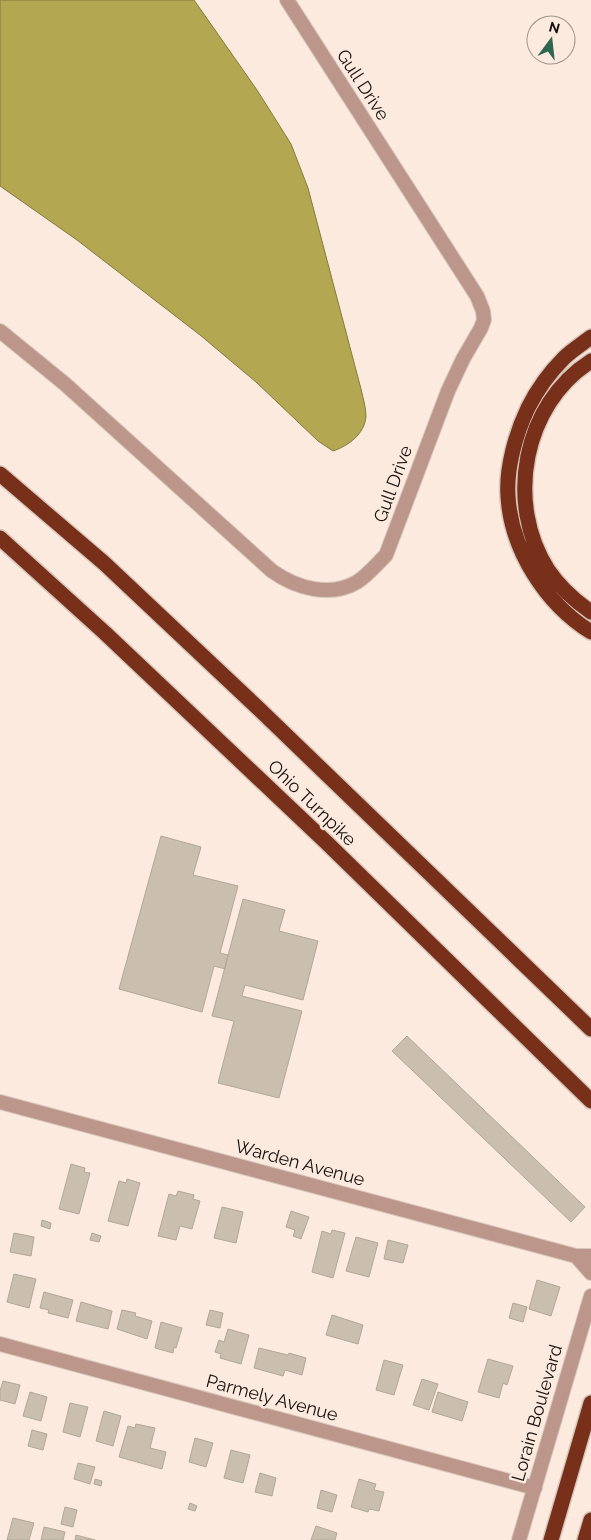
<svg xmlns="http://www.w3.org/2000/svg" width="591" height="1540" viewBox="0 0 591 1540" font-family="Raleway,sans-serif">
<rect width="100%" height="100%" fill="#fceade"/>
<path fill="#b4a751" stroke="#857a3c" d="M0 0H194L257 90 291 144 308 188 361 389C363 398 366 408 366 416 365 434 348 446 333 451L318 441 256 382 200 335 77 240 0 186Z"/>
<path fill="#cabfaf" stroke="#b1a797" d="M161 836 201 847 193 875 238 886 220 953 228 955 225 969 214 966 202 1012 119 989Z
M243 899 285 910 279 931 318 941 303 1000 245 985 242 996 302 1011 279 1098 218 1083 234 1021 212 1016Z
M407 1036 585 1207 571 1222 392 1051Z
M71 1164 85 1168 84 1172 90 1173 79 1214 59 1209Z
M127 1179 140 1183 128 1226 108 1221 119 1181 126 1183Z
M178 1191 194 1195 193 1199 200 1201 192 1229 180 1226 176 1240 158 1236 169 1194 176 1196Z
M222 1207 243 1212 236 1243 214 1238Z
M291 1211 309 1217 301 1239 293 1236 295 1230 286 1227Z
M42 1220 51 1223 50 1229 41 1226Z
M332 1230 345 1233 333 1278 312 1272 322 1231 331 1234Z
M14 1233 34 1237 31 1256 10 1252Z
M92 1233 101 1236 99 1242 90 1240Z
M356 1237 378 1243 369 1277 346 1271Z
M388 1240 408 1245 403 1263 384 1259Z
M14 1274 36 1279 29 1308 7 1302Z
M537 1280 560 1287 551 1316 529 1309Z
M44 1292 73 1300 68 1318 48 1313 49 1310 40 1308Z
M81 1302 112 1311 108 1329 76 1321Z
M513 1303 527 1307 523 1322 509 1318Z
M122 1310 136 1313 135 1316 152 1321 147 1339 117 1329Z
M210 1310 223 1313 220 1328 206 1325Z
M332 1315 363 1325 358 1344 326 1335Z
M161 1322 182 1328 176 1348 174 1347 173 1353 155 1348Z
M228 1329 249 1335 241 1364 220 1358 221 1354 215 1352 219 1340 224 1342Z
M259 1348 288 1355 289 1353 306 1358 302 1375 285 1370 283 1376 254 1368Z
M488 1359 513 1366 507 1385 503 1383 499 1398 478 1392Z
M384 1360 403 1365 394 1395 376 1390Z
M422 1379 438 1384 429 1410 413 1405Z
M3 1381 20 1385 15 1404 0 1400V1391Z
M30 1392 47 1397 41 1421 23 1416Z
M438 1392 468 1402 462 1421 432 1412Z
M70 1403 88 1407 80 1437 63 1432Z
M104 1411 121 1416 113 1446 96 1441Z
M136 1424 155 1428 150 1448 166 1452 162 1469 119 1457 128 1426 135 1428Z
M32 1430 47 1434 43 1450 28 1446Z
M195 1438 213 1443 206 1467 189 1462Z
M231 1450 250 1455 243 1483 224 1478Z
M78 1463 95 1467 90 1484 74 1479Z
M260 1473 276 1478 272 1496 255 1492Z
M95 1479 102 1481 101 1486 94 1484Z
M359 1479 376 1484 374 1490 384 1492 379 1511 369 1509 368 1512 351 1507Z
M321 1490 337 1495 332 1512 317 1508Z
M190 1503 197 1506 195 1511 188 1509Z
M65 1507 77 1510 73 1527 61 1524Z
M13 1518 34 1523 29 1540H7Z
M316 1526 337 1533 335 1540H311Z
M44 1527 65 1532 63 1540H41Z
M76 1535 95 1540H75Z"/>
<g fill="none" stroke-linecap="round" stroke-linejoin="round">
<defs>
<path id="street" d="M0 331 65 384 272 571C296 588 330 598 357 582 368 575 377 564 386 555L448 391 463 359 481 328 484 320 483 311 477 296 287 0
M0 1102 576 1256H591
M576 1256 591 1273
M0 1344 535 1488
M519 1540 591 1296"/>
<path id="highway" d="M591 337C582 344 572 350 564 358 550 372 537 390 528 408 516 433 506 468 508 496 511 550 546 604 591 632
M591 361C523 404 505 503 548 570 559 586 575 601 591 612
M0 474 104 563 259 709 591 1029
M0 538 105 633 327 843 591 1101
M551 1540 591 1403
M585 1540 591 1520"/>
</defs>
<use href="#street" stroke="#d7c7bc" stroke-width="16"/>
<use href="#highway" stroke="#d7c7bc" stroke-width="18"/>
<use href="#street" stroke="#bc968b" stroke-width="14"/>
<use href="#highway" stroke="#79301a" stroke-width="15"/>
</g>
<g text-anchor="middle" stroke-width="5" stroke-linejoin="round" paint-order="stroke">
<g font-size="18" fill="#16100c" stroke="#fceade">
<text transform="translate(363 85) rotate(57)" y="6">Gull Drive</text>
<text transform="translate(393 484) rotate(-70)" y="6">Gull Drive</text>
<text transform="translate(312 803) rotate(44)" y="6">Ohio Turnpike</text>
<text transform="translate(300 1163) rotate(15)" y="6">Warden Avenue</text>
<text transform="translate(272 1398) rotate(15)" y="6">Parmely Avenue</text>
<text transform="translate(537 1413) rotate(-74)" y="6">Lorain Boulevard</text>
</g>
</g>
<g transform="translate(551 40) rotate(15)"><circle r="24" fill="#fceade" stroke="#a0938a"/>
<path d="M0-4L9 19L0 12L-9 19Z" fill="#2e6750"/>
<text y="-8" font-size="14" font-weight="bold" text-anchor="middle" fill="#16100c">N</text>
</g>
</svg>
